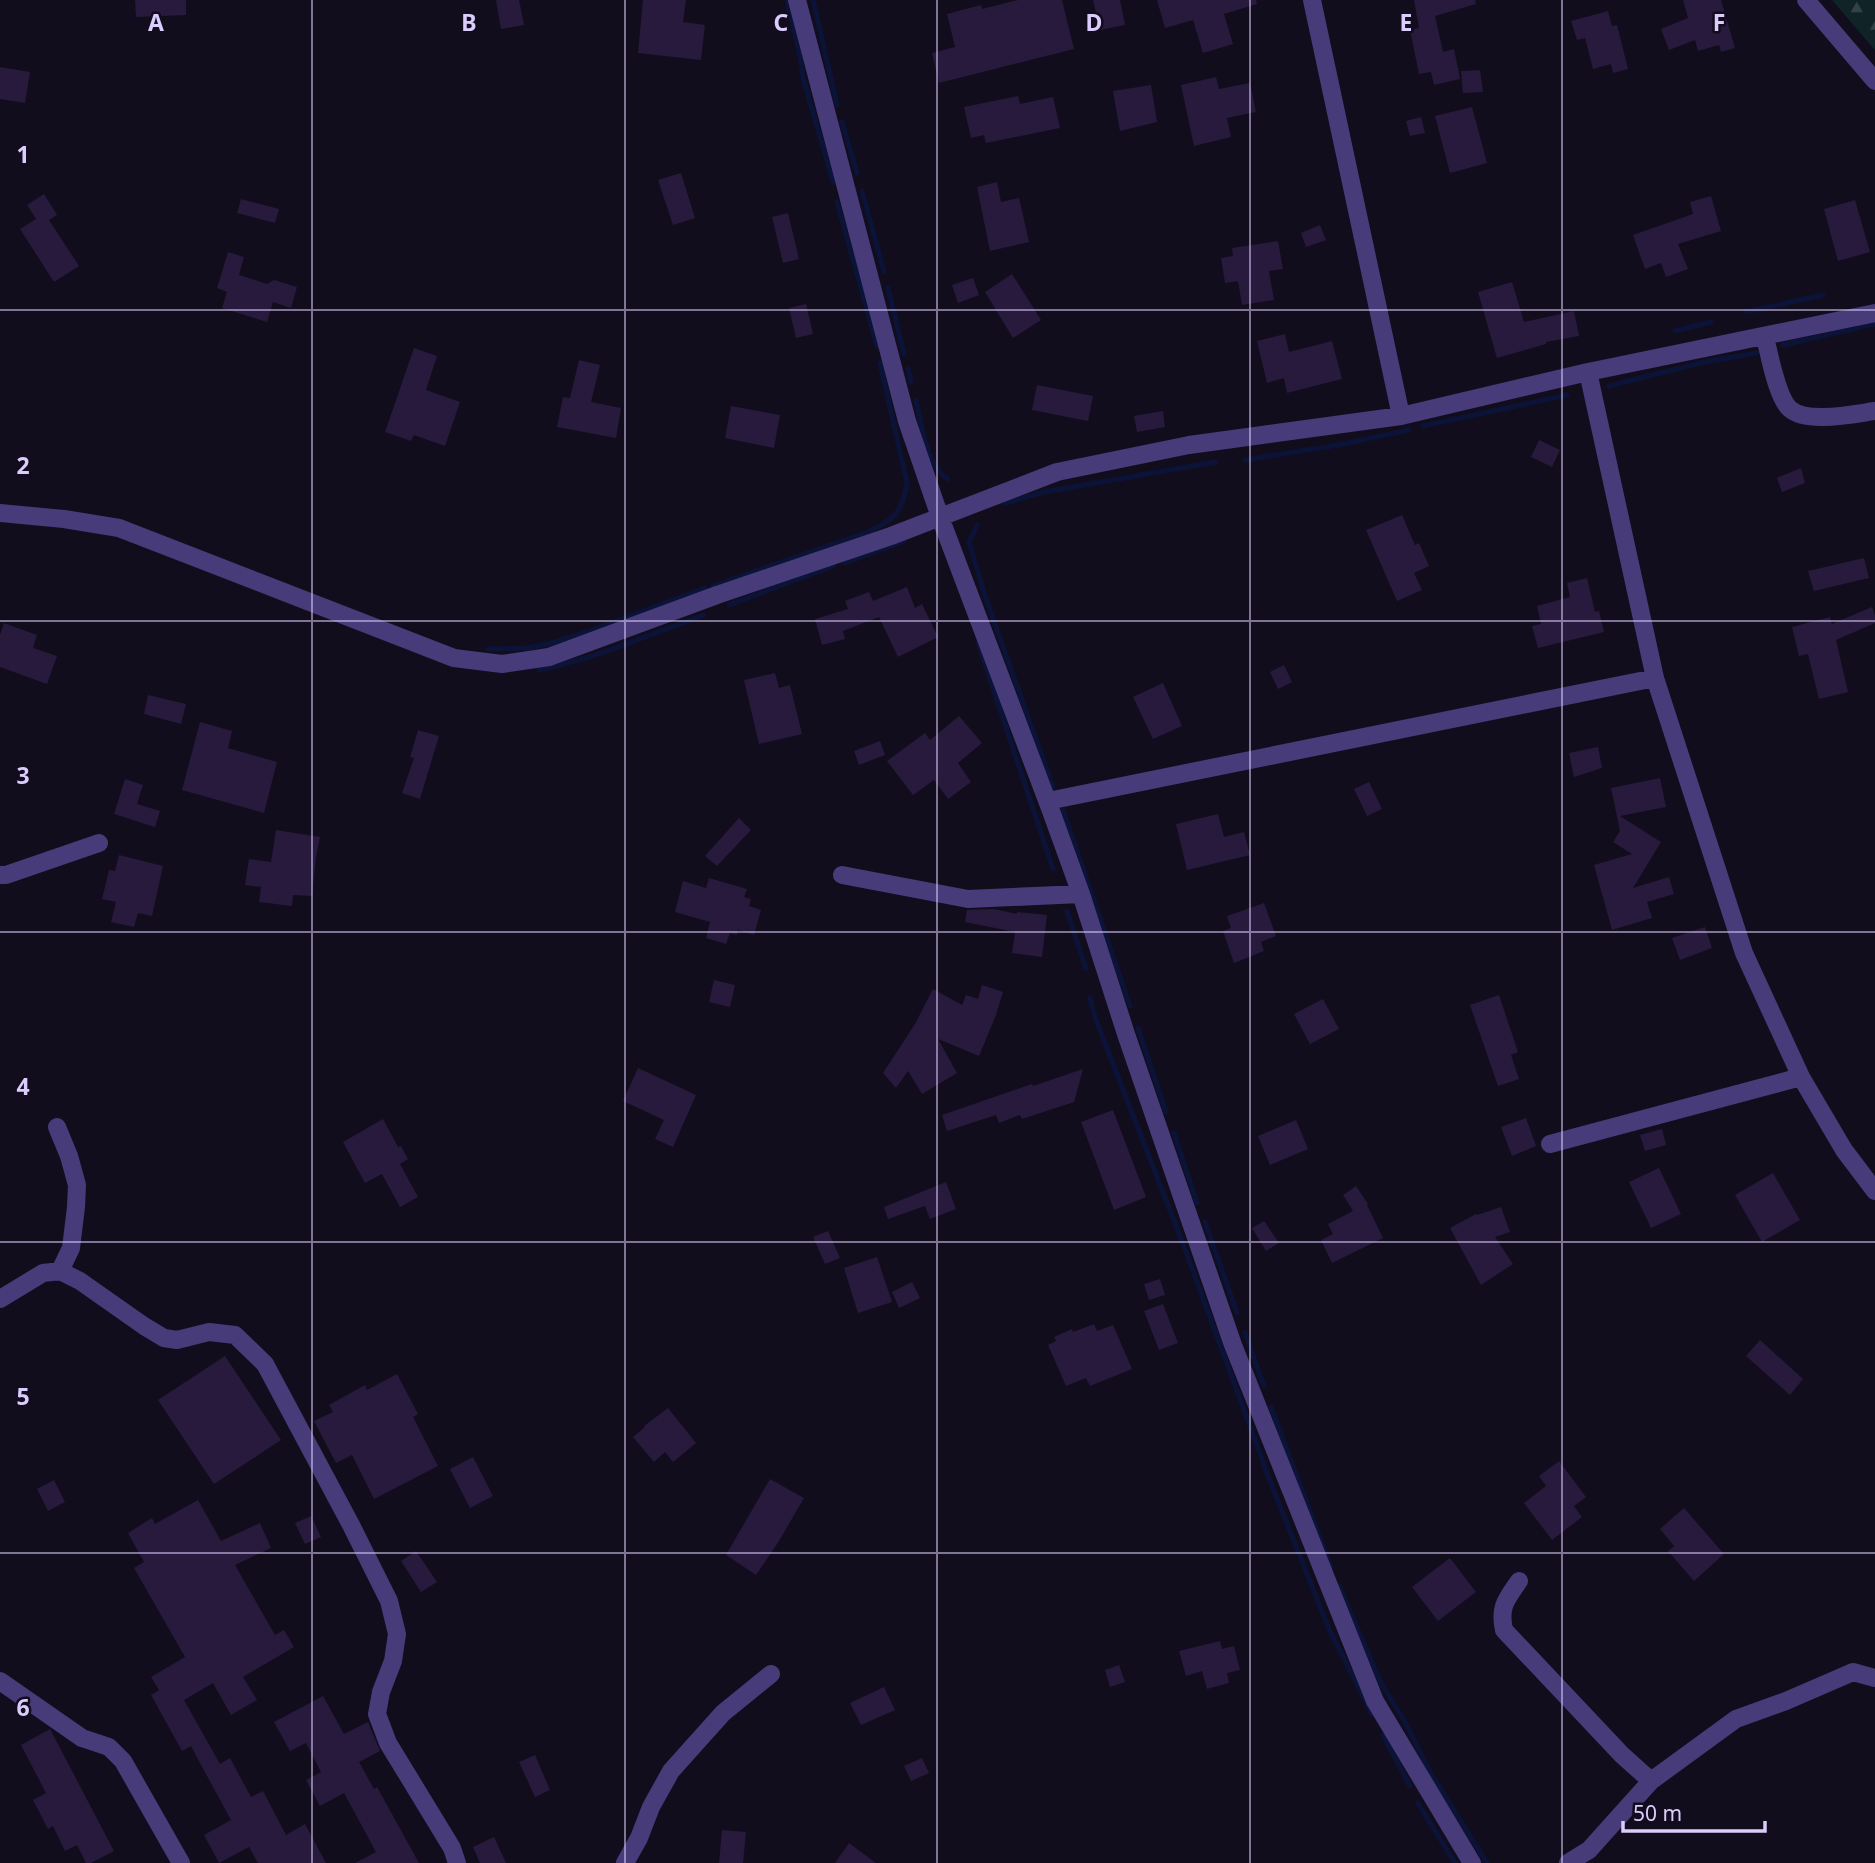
<svg xmlns="http://www.w3.org/2000/svg" width="1875" height="1863" viewBox="0 0 1875 1863" font-family="'Noto Sans',sans-serif">
<defs>
<pattern id="forest-firs" width="22" height="20" patternUnits="userSpaceOnUse" patternTransform="scale(1.75)"><rect width="22" height="20" fill="#102427"/><path d="M5 1l3.5 6h-7zM16 11l3.5 6h-7z" fill="#324347"/></pattern>
</defs>
<rect width="100%" height="100%" fill="#120d1d"/>
<path fill="url(#forest-firs)" d="M1832 0H1875V50Z"/>
<g fill="none" stroke-linecap="round" stroke-linejoin="round">
<path stroke="#0b1438" stroke-width="5" d="M787 0 801 61 803 78 833 182
M813 0 837 105
M842 122 857 173
M862 191 884 272
M837 202 877 346
M888 288 904 354
M1746 312 1823 295
M1675 331 1711 322
M1783 345 1875 324
M908 369 911 382
M1609 386 1704 362 1757 353
M916 400C921 423 927 467 948 479
M1423 426 1567 395
M1245 460 1338 445 1409 430
M1005 503 1044 492 1216 462
M977 525 969 542 985 596 1053 787
M845 563 904 541
M713 586 865 533C894 521 902 513 907 483L880 363
M729 605 833 566
M978 643 1053 869
M488 649 528 648 551 643 584 633 705 588
M539 670C596 658 649 635 704 615
M1063 810 1130 1006
M1067 911 1086 969
M1090 998 1096 1020 1185 1249 1270 1481 1329 1629 1372 1714
M1138 1028 1166 1112
M1174 1133 1197 1203
M1205 1222 1237 1313
M1245 1333 1264 1386
M1271 1407 1331 1568
M1339 1586 1381 1683 1405 1722 1430 1772 1487 1863
M1383 1735 1410 1786
M1418 1803 1455 1863"/>
</g>
<path fill="#271a3d" d="M135 0H186V15L136 17Z
M496 0H519L524 25 501 29Z
M643 0H686L683 22 705 25 701 60 638 53Z
M1018 0H1062L1074 49 939 83 932 53 955 47 947 14 981 5 982 9Z
M1093 0H1120L1125 25 1100 30Z
M1157 0H1256L1257 4 1224 14 1233 44 1203 53 1193 20 1165 28Z
M1414 0H1475L1476 4 1435 16 1443 52 1454 49 1460 79 1434 85 1431 72 1419 74 1410 30 1419 28Z
M1683 0H1721L1735 48 1721 52 1719 45 1698 51 1695 40 1669 50 1661 29 1688 18Z
M1608 11 1612 26 1617 25 1628 69 1613 73 1611 64 1593 69 1585 38 1577 40 1571 21Z
M0 67 30 72 25 103 0 99Z
M1480 70 1483 92 1463 93 1461 71Z
M1216 77 1219 89 1250 83 1256 112 1227 118 1231 137 1194 146 1181 85Z
M1151 85 1157 122 1120 131 1113 91Z
M1018 96 1020 104 1053 97 1060 128 986 143 984 135 971 138 964 107Z
M1472 107 1487 163 1450 173 1435 116Z
M1421 117 1425 133 1410 136 1406 121Z
M681 173 695 218 673 225 658 180Z
M997 182 1001 202 1019 198 1029 242 990 251 977 187Z
M44 194 57 215 49 220 79 266 54 282 20 229 36 219 27 205Z
M1711 196 1721 231 1678 244 1688 269 1666 277 1661 263 1645 269 1633 235 1693 214 1690 202Z
M241 199 279 209 275 223 237 213Z
M1855 200 1870 252 1838 261 1824 209Z
M788 213 799 259 783 263 772 217Z
M1320 225 1326 240 1306 247 1301 233Z
M1278 241 1283 269 1269 271 1274 300 1242 305 1238 281 1225 283 1221 258 1233 256 1232 248Z
M228 252 244 257 239 275 267 284 274 280 297 287 291 308 273 302 267 322 222 308 227 292 217 288Z
M1012 274 1041 320 1013 338 985 292Z
M973 278 979 295 958 303 952 285Z
M1512 282 1524 322 1574 311 1579 336 1546 342V344L1497 358 1478 292Z
M806 304 813 334 796 338 789 308Z
M1285 334 1289 352 1332 341 1342 379 1287 393 1284 378 1267 383 1257 341Z
M414 348 437 356 426 390 460 402 445 446 414 435 411 441 385 432Z
M579 360 600 365 591 402 621 408 616 438 557 427 563 397 570 398Z
M1037 385 1093 396 1088 421 1032 410Z
M731 406 780 415 774 448 725 438Z
M1163 411 1165 427 1137 432 1134 416Z
M1539 440 1560 450 1552 467 1531 457Z
M1801 468 1805 483 1782 492 1777 478Z
M1402 515 1415 545 1419 543 1429 566 1414 573 1422 590 1397 601 1366 530Z
M1864 558 1869 578 1814 591 1808 571Z
M1587 578 1595 612 1599 611 1604 632 1538 648 1532 626 1541 624 1537 606 1570 597 1567 583Z
M907 587 915 608 922 604 938 637 898 657 879 617 843 631 845 639 822 645 815 619 848 609 845 601 869 592 873 601Z
M1872 607 1875 615V623L1836 640 1848 692 1819 699 1808 654 1799 656 1792 627 1830 617 1832 624Z
M4 623 37 635 33 648 57 656 47 684 0 667V635Z
M1284 665 1292 682 1278 689 1270 672Z
M775 673 779 688 790 685 802 734 759 744 744 680Z
M1163 683 1182 726 1153 739 1133 697Z
M148 695 186 704 181 724 144 714Z
M959 716 982 743 958 763 971 782 948 799 934 780 913 795 887 761 925 733 930 740Z
M200 722 232 731 228 748 277 762 264 813 182 790Z
M418 730 439 736 420 799 402 793 414 758 410 757Z
M880 741 885 755 859 765 854 751Z
M1598 747 1602 768 1574 777 1569 753Z
M1660 778 1666 807 1620 816 1661 842 1633 888 1669 877 1674 894 1647 902 1652 918 1612 930 1594 865 1632 854 1613 842 1620 831 1611 788Z
M125 779 143 785 137 804 160 811 155 827 114 814Z
M1369 782 1382 809 1367 816 1354 789Z
M1218 814 1224 837 1244 832 1250 855 1187 870 1176 824Z
M739 818 751 830 717 866 705 856Z
M276 830 320 837 316 857 312 896 293 895 292 906 259 902 261 887 245 885 249 859 271 862Z
M119 855 163 866 152 916 138 913 134 927 111 922 116 902 102 899 109 870 115 871Z
M709 878 747 889 744 897 751 899 749 906 761 910 754 935 738 930 737 935 730 933 726 944 706 938 710 922 675 912 683 881 706 888Z
M1264 903 1276 936 1261 942 1264 951 1234 963 1223 931 1231 928 1227 916Z
M994 909 1017 914V912L1047 915 1042 957 1012 953 1015 932 965 922 967 910Z
M1705 927 1712 948 1680 960 1672 938Z
M714 980 735 985 730 1007 709 1002Z
M982 985 1003 992 996 1015 979 1056 938 1039 957 1073 922 1094 908 1071 896 1088 883 1073 915 1024 933 989 962 1005 966 995 978 999Z
M1499 995 1518 1052 1511 1055 1519 1079 1498 1086 1470 1005Z
M1323 999 1339 1029 1310 1044 1294 1014Z
M638 1068 696 1095 673 1147 655 1139 664 1120 623 1101Z
M1083 1069 1074 1102 1022 1119 1020 1115 999 1123 996 1115 947 1131 942 1115 1032 1084 1033 1086Z
M1113 1110 1146 1197 1114 1210 1081 1122Z
M1526 1118 1536 1146 1512 1156 1501 1127Z
M383 1119 398 1147 401 1146 408 1159 400 1164 418 1197 400 1207 382 1174 365 1183 343 1142Z
M1296 1120 1308 1149 1270 1165 1258 1136Z
M1662 1129 1666 1145 1645 1151 1640 1135Z
M1659 1168 1681 1214 1651 1228 1629 1182Z
M1773 1173 1800 1220 1762 1242 1735 1195Z
M946 1182 956 1209 930 1219 925 1206 888 1219 884 1207Z
M1356 1186 1368 1204 1367 1205 1383 1238 1332 1263 1321 1240 1333 1234 1328 1224 1353 1211 1343 1195Z
M1501 1207 1510 1232 1495 1237 1513 1264 1481 1285 1450 1228 1476 1214 1477 1215Z
M1264 1221 1279 1243 1266 1251 1252 1228Z
M828 1231 840 1258 825 1264 813 1237Z
M877 1257 892 1302 858 1313 844 1268Z
M1160 1279 1165 1295 1149 1300 1144 1284Z
M912 1282 920 1298 899 1308 892 1292Z
M1163 1304 1178 1343 1159 1350 1144 1311Z
M1094 1324 1097 1331 1113 1325 1132 1369 1090 1386 1086 1378 1066 1386 1048 1345 1056 1341 1054 1337 1072 1329 1073 1332Z
M1760 1340 1803 1379 1790 1395 1746 1356Z
M225 1356 281 1440 214 1484 158 1400Z
M397 1374 418 1414 413 1417 438 1466 374 1499 352 1455 336 1463 314 1421 333 1412 329 1405 365 1385 367 1390Z
M668 1408 696 1443 673 1462 665 1452 654 1462 633 1437 645 1427 644 1426Z
M473 1457 493 1496 470 1508 450 1469Z
M1559 1461 1586 1497 1574 1506 1582 1517 1552 1540 1524 1503 1546 1486 1539 1476Z
M770 1479 804 1498 779 1541 756 1575 726 1555Z
M54 1480 65 1502 48 1511 37 1489Z
M198 1500 221 1541 260 1523 271 1548 235 1565 275 1635 284 1630 294 1647 243 1677 257 1700 231 1715 213 1683 184 1700 220 1764 230 1758 251 1797 263 1791 286 1835 305 1824 326 1863H258L249 1847 219 1863 204 1835 231 1820 194 1752 191 1746 182 1751 151 1695 159 1690 151 1677 185 1657 134 1568 144 1562 128 1533 152 1518 155 1524Z
M1684 1508 1724 1554 1694 1581 1668 1551 1674 1546 1660 1529Z
M311 1516 321 1537 305 1544 295 1523Z
M416 1551 437 1582 421 1592 401 1561Z
M1450 1558 1476 1592 1438 1621 1412 1587Z
M1220 1641 1222 1649 1234 1646 1240 1670 1227 1673 1229 1683 1207 1689 1202 1671 1186 1676 1179 1651Z
M1119 1665 1125 1682 1110 1687 1105 1670Z
M884 1687 895 1710 861 1725 850 1703Z
M323 1696 344 1734 368 1722 380 1751 359 1762 374 1789 377 1787 419 1863H355L376 1852 344 1793 320 1806 306 1780 321 1772 306 1743 290 1751 274 1722Z
M50 1729 114 1851 91 1863H86L77 1845 65 1851 53 1826 48 1829 33 1800 46 1793 21 1745Z
M535 1755 550 1790 535 1797 519 1762Z
M922 1758 929 1773 911 1781 904 1766Z
M722 1830 746 1832 743 1863H719Z
M494 1837 506 1863H480L473 1847Z
M849 1843 876 1863H835Z"/>
<g fill="none" stroke-linecap="round" stroke-linejoin="round">
<path stroke="#483b79" stroke-width="18" d="M797 0 907 421 940 517 1051 811 1081 894 1126 1034 1233 1345 1375 1701 1472 1863
M1312 0 1401 416
M1806 0 1875 81
M1765 337C1769 353 1777 398 1790 409 1807 424 1853 414 1875 411
M1588 372 1655 678 1744 953 1801 1077 1844 1150 1875 1191
M0 513 64 519 119 528 454 658 502 664 549 657 717 595 891 536 1057 472 1189 445 1401 416 1588 372 1875 313
M1048 801 1655 678
M0 875H6L99 843
M842 875 968 899 1081 894
M57 1127 69 1156 77 1185 76 1207 71 1248 60 1271
M1550 1144 1801 1077
M0 1299 43 1273 60 1271 80 1281 144 1326 164 1338 177 1340 209 1332 235 1335 265 1364 351 1525 389 1601 397 1634 393 1661 381 1692 377 1714 388 1743 452 1848 457 1863
M1519 1581C1506 1600 1499 1607 1504 1630L1622 1755 1651 1781
M0 1681 82 1738 109 1747 123 1761 181 1863
M625 1863 639 1838 651 1807 671 1771 723 1713 771 1674
M1568 1863 1589 1850 1651 1781 1736 1719 1786 1701 1853 1672 1875 1678"/>
</g>
<path fill="none" stroke="#daccfc" stroke-width="2" stroke-opacity="0.55" d="M312 0V1863M625 0V1863M937 0V1863M1250 0V1863M1562 0V1863M0 310H1875M0 621H1875M0 932H1875M0 1242H1875M0 1553H1875"/>
<g font-size="23" text-anchor="middle" font-weight="bold" fill="#daccfc" stroke="#120d1d" stroke-width="5" stroke-linejoin="round" paint-order="stroke">
<text x="156" y="31">A</text>
<text x="469" y="31">B</text>
<text x="781" y="31">C</text>
<text x="1094" y="31">D</text>
<text x="1406" y="31">E</text>
<text x="1719" y="31">F</text>
<text x="23" y="163">1</text>
<text x="23" y="474">2</text>
<text x="23" y="784">3</text>
<text x="23" y="1095">4</text>
<text x="23" y="1405">5</text>
<text x="23" y="1716">6</text>
</g>
<path d="M1623 1821v10h142v-10" fill="none" stroke="#daccfc" stroke-width="3.5"/>
<text x="1633" y="1821" font-size="21" fill="#daccfc" stroke="#120d1d" stroke-width="5" paint-order="stroke">50 m</text>
</svg>
